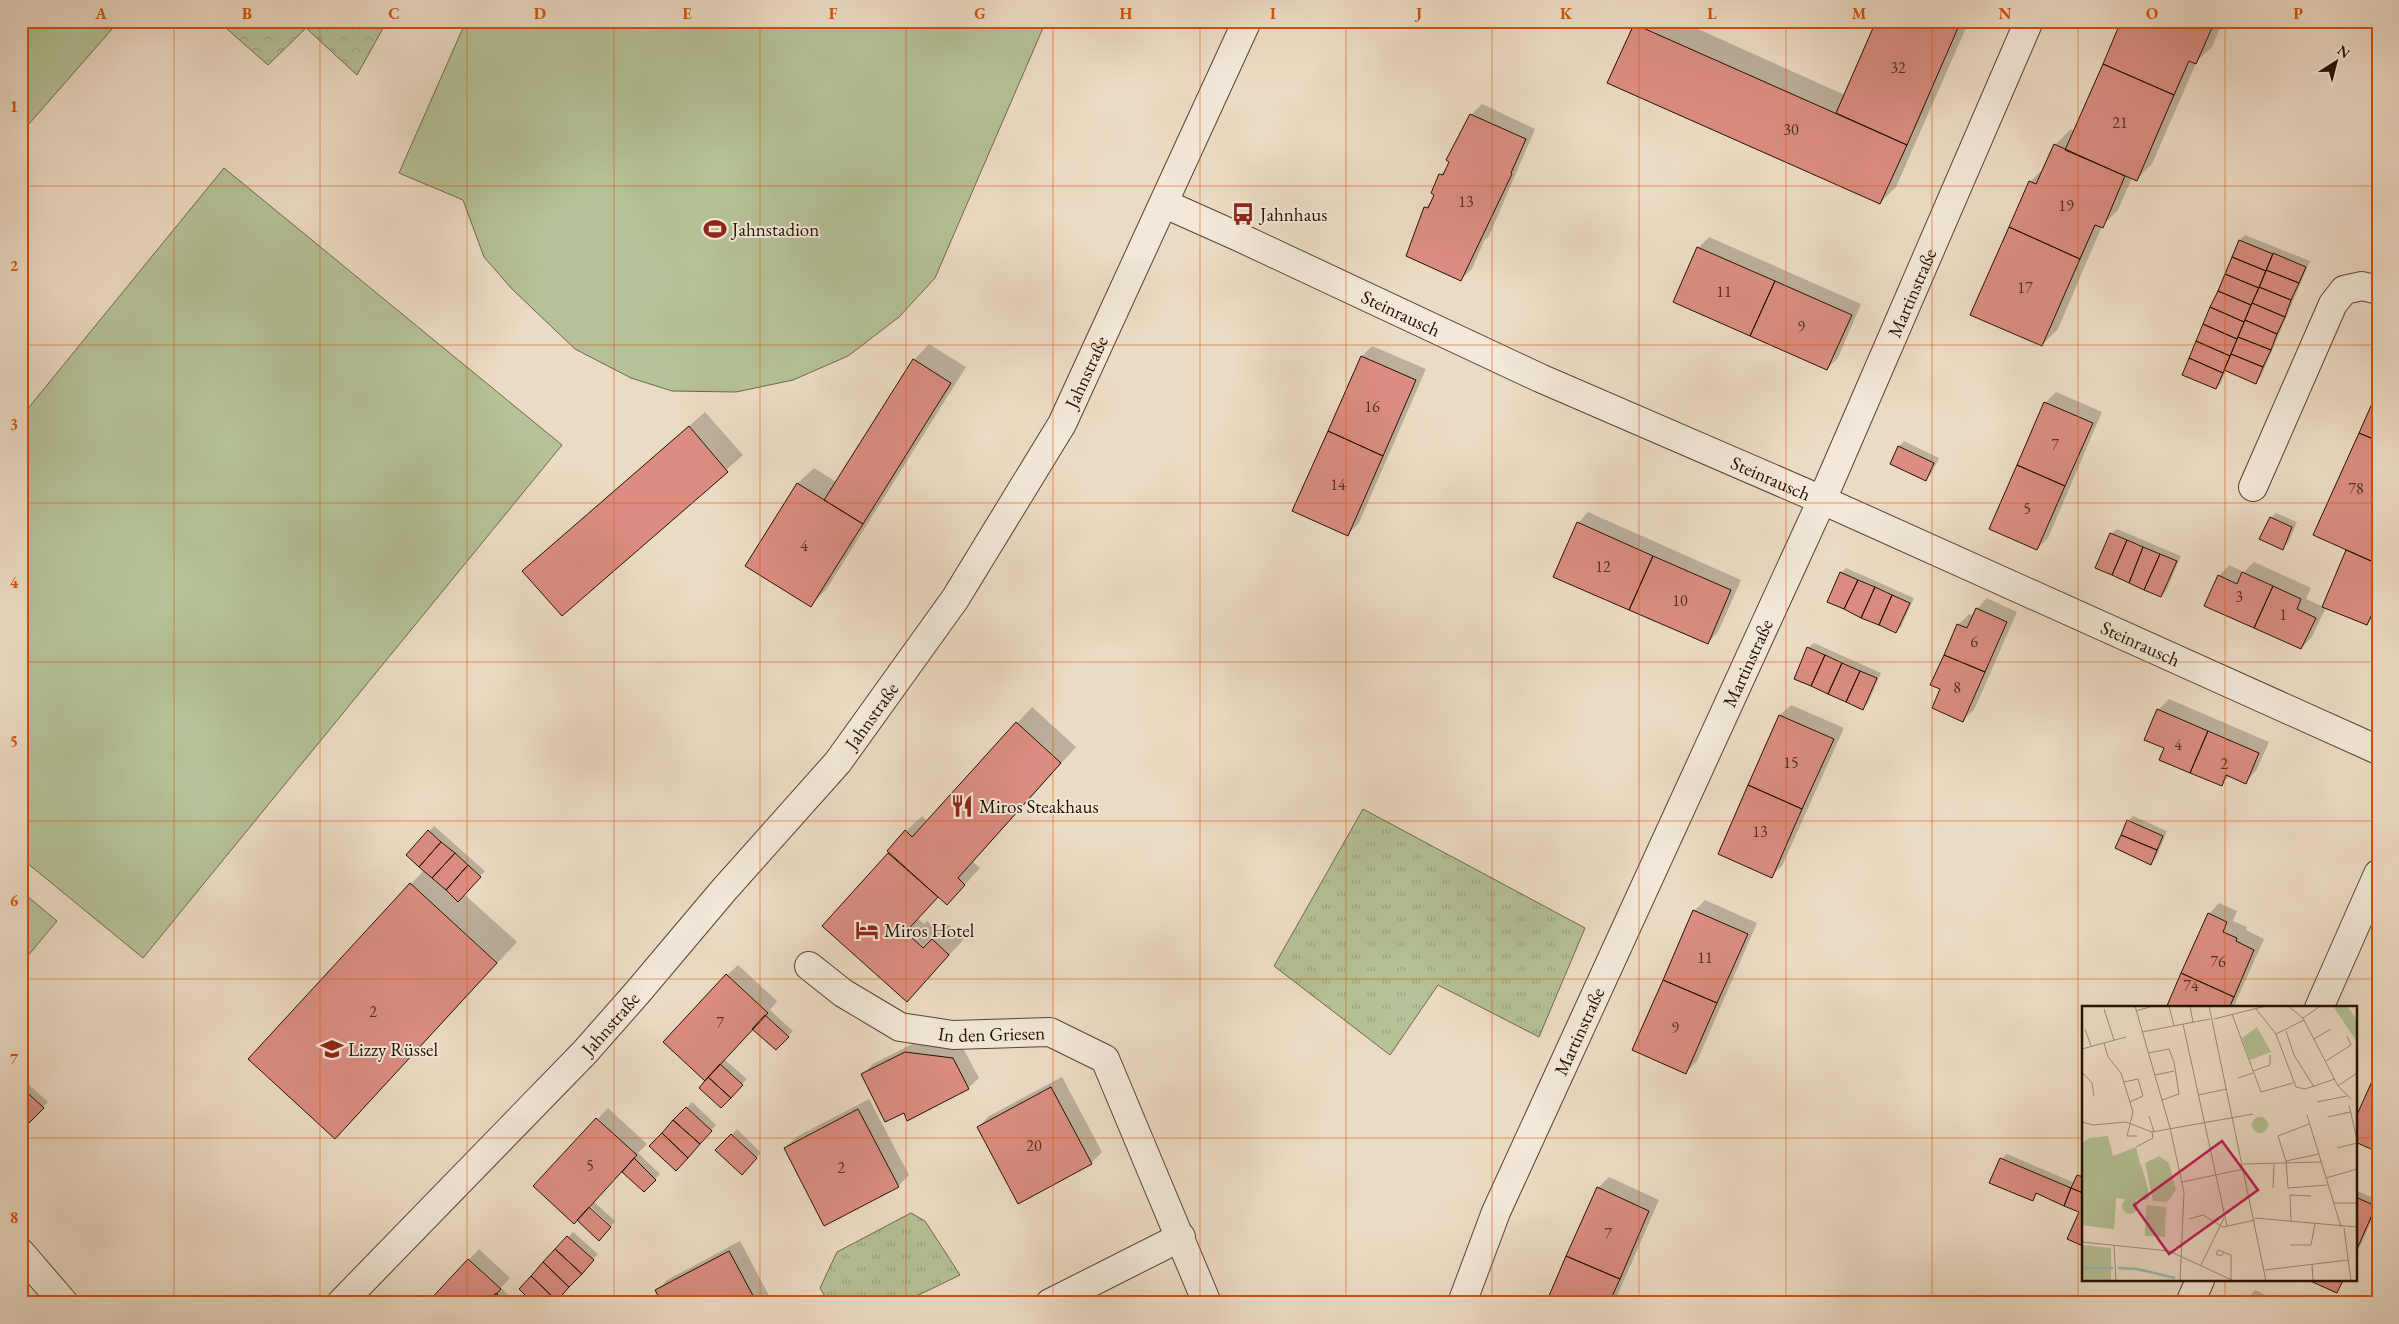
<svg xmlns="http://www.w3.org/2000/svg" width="2399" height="1324" viewBox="0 0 2399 1324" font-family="'EB Garamond',serif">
<defs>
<pattern id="grass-tufts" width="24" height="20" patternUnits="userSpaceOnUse" patternTransform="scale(1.25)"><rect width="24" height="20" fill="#b5c196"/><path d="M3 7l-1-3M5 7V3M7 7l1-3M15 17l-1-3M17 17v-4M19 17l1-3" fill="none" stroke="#9ca580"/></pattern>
<pattern id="forest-crowns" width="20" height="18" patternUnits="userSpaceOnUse" patternTransform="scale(1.25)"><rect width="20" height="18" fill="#b5c196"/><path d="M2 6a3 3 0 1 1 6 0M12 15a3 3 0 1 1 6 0" fill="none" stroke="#9ca580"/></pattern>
</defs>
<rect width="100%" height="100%" fill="#ecdbc4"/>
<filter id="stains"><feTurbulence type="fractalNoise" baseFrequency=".004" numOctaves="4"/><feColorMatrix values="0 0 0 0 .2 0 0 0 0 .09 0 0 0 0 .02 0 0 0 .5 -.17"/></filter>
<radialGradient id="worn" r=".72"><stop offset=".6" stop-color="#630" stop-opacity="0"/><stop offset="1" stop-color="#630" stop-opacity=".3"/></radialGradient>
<path fill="url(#grass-tufts)" stroke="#6c684c" d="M1363 809 1585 928 1539 1037 1438 985 1390 1055 1274 966Z
M911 1213 925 1221 960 1275 902 1303H829L820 1288 837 1252Z"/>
<path fill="url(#forest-crowns)" stroke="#6c684c" d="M218 21H387L357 75 306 28 268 65Z"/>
<path fill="#b5c196" stroke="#6c684c" d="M21 21H119L21 133Z
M466 21H1046L935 278 899 317 848 356 793 380 736 392 672 391 631 378 575 349 512 289 484 257 463 200 399 173Z
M224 168 562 445 143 958 21 858V417Z
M21 891 57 921 21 964Z"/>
<path fill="#0003" d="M1638 21H1680L1845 95 1878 21H1969L1896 187 1880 203 1609 82Z
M2123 21H2223L2212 47 2197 61 2152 164 2136 180 2132 178 2118 210 2102 226 2058 329 2042 345 2030 182 2046 166 2055 145 2071 129 2074 131Z
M1482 104 1535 129 1489 236 1484 241 1472 269 1461 279 1426 207 1433 200 1440 175 1447 168 1471 115Z
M2245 235 2310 261 2261 377 2256 382 2226 370 2221 383 2216 388 2240 240Z
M1709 237 1861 304 1838 358 1827 369 1675 302 1698 248Z
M929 344 966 367 826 590 810 605 746 565 798 483 814 468 836 482 914 360Z
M1372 346 1426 369 1359 523 1348 534 1362 356Z
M2056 392 2102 412 2048 538 2037 549 2045 403Z
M2378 392V606L2372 619 2367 624 2326 607 2312 637 2301 648 2219 576 2229 565 2244 572 2254 562 2311 588 2306 599 2324 607 2348 550Z
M705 412 743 455 562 615 524 571Z
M1904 441 1939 458 1931 474 1926 480 1891 463 1899 446Z
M1588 512 1741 580 1718 632 1708 643 1578 523Z
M2276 513 2297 522 2288 543 2282 548 2271 518Z
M2117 529 2181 556 2166 591 2161 596 2111 534Z
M1846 568 1914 598 1901 627 1896 632 1829 601 1841 573Z
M1987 598 2017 612 1974 710 1963 720 1942 689 1931 684 1958 625 1969 614 1973 616 1977 609Z
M1814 643 1881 673 1868 703 1863 708 1808 648Z
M2169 699 2269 742 2256 771 2245 782 2230 776 2221 784 2166 748 2158 710Z
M1791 705 1844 728 1782 866 1771 876 1719 853 1780 715Z
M1032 707 1076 747 973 862 980 868 962 888 938 896 918 919 924 924 927 921 940 933 948 924 964 939 923 984 824 926 890 853 906 831 922 816 928 821Z
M2133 816 2167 831 2156 858 2151 863 2128 821Z
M434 826 485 871 464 894 517 942 335 1138 411 884 424 870 408 855Z
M1705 900 1757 923 1697 1061 1686 1072 1694 911Z
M2219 903 2237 911 2233 921 2247 927 2246 930 2264 939 2233 1008H2167L2209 914Z
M738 965 777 1001 770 1010 793 1031 776 1049 753 1028 724 1059 747 1079 721 1106 707 1081 727 975Z
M916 1042 963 1048 979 1078 968 1088 904 1112 863 1074 873 1064Z
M1062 1077 1102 1152 1091 1163 979 1127 989 1116Z
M24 1080 48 1102 24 1127 21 1124V1083Z
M869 1099 909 1175 898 1186 785 1148 796 1137Z
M692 1102 716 1125 676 1169 651 1146Z
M608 1108 647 1144 638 1153 660 1174 644 1191 622 1170 594 1202 615 1221 611 1226 590 1206 577 1219 535 1186Z
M737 1129 761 1153 742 1173 717 1150Z
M2007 1154 2075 1183 2083 1171V1245L2081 1212 2038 1193 2032 1199 2001 1159Z
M1609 1177 1659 1200 1614 1303H1547L1598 1188Z
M2355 1190 2378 1200V1206L2355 1257Z
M573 1232 598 1254 554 1303 521 1289Z
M740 1241 773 1303H663L657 1291 667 1280Z
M479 1249 510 1278 501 1288 517 1303H429Z
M2311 1280H2345L2337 1292Z
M2255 1290 2282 1303H2244Z"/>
<path fill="#db8d81" stroke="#241001" d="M1876 21H1961L1907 145 1836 113Z
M2121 21 2129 22 2215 21 2196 64 2189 61 2174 95 2103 64Z
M1634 24 1907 145 1880 204 1607 83Z
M2103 64 2174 95 2137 181 2065 150Z
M1470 114 1526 139 1511 173 1512 174 1461 281 1406 256 1424 207 1428 208 1434 195 1431 193 1439 174 1443 175 1449 162 1446 160Z
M2054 144 2125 176 2103 228 2095 225 2080 259 2009 227 2029 181 2036 184Z
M2009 227 2080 259 2042 346 1970 315Z
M2239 240 2273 254 2266 271 2232 257Z
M1697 247 1775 281 1750 336 1673 302Z
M2273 253 2306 267 2299 283 2266 270Z
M2232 257 2266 271 2259 288 2225 274Z
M2266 270 2299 283 2291 300 2259 287Z
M2225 274 2259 288 2251 305 2218 291Z
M1775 281 1852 315 1827 370 1750 336Z
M2259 287 2291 300 2285 317 2252 303Z
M2218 291 2251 305 2244 322 2210 307Z
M2252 303 2285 317 2277 334 2245 320Z
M2210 307 2244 322 2237 339 2203 324Z
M2245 320 2277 334 2271 350 2238 337Z
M2203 324 2237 339 2230 356 2196 341Z
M2238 337 2271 350 2263 367 2231 354Z
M2196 341 2230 356 2223 373 2189 358Z
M2231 354 2263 367 2256 384 2224 370Z
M1361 356 1416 380 1383 456 1328 431Z
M2189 358 2223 373 2216 389 2182 375Z
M913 359 951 383 863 524 824 500Z
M2378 390V441L2359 433Z
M2044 402 2093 423 2065 486 2017 465Z
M689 426 728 472 562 616 522 571Z
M1328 431 1383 456 1348 536 1292 511Z
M2359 433 2378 441V564L2313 535Z
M1898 446 1934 463 1926 481 1890 464Z
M2017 465 2065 486 2037 550 1989 529Z
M797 483 863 524 811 607 745 566Z
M2270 517 2292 527 2283 550 2259 539Z
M1577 522 1653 556 1629 610 1553 577Z
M2110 533 2127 540 2112 575 2095 568Z
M2127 540 2143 547 2129 583 2112 575Z
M2143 547 2160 554 2144 590 2129 583Z
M2346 550 2378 564V601L2367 625 2322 607Z
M2160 554 2177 561 2161 597 2144 590Z
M1653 556 1731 590 1708 644 1629 610Z
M1840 572 1858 580 1844 609 1827 602Z
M2242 572 2273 586 2254 628 2204 606 2218 575 2237 584Z
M1858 580 1875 587 1861 618 1844 609Z
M2273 586 2301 599 2297 609 2316 618 2301 649 2254 628Z
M1875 587 1892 595 1879 625 1861 618Z
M1892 595 1910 603 1896 633 1879 625Z
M1976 608 2007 622 1985 672 1944 655 1957 624 1967 628Z
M1807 647 1825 655 1811 686 1794 679Z
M1825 655 1842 663 1828 694 1811 686Z
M1944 655 1985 672 1963 722 1932 708 1940 689 1930 685Z
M1842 663 1860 671 1846 702 1828 694Z
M1860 671 1877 678 1863 710 1846 702Z
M2157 709 2208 731 2190 773 2159 760 2164 748 2144 740Z
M1779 715 1834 739 1802 809 1748 785Z
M1016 722 1061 763 958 878 965 885 947 905 887 851 905 830 912 837Z
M2208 731 2259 753 2246 784 2226 775 2222 786 2190 773Z
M1748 785 1802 809 1772 878 1718 854Z
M2127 820 2163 836 2157 850 2121 835Z
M428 830 441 842 419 867 406 855Z
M2121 835 2157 850 2151 865 2115 848Z
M441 842 455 853 432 878 419 867Z
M455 853 468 865 446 890 432 878Z
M888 853 938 897 903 935 907 939 910 936 923 948 932 939 949 955 907 1002 822 926Z
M468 865 481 877 458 902 446 890Z
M410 883 497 963 335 1139 248 1059Z
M1693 910 1748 934 1717 1003 1663 980Z
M2208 913 2227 922 2223 932 2237 938 2236 941 2254 950 2234 997 2181 973Z
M2181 973 2234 997 2229 1008H2166Z
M726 974 768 1013 705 1081 663 1042Z
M1663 980 1717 1003 1686 1074 1632 1050Z
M765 1015 789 1037 776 1050 752 1029Z
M905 1052 953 1058 969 1089 907 1121 904 1113 885 1122 861 1074Z
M720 1064 743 1085 731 1098 708 1077Z
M2378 1068V1152L2355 1142V1119Z
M708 1077 731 1098 721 1108 699 1088Z
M21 1087 44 1108 24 1128 21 1126Z
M1051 1087 1092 1164 1018 1204 977 1127Z
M686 1107 712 1131 700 1144 673 1120Z
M858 1109 899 1187 824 1226 784 1148Z
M596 1118 637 1155 574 1224 533 1186Z
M673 1120 700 1144 688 1158 662 1133Z
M662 1133 688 1158 676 1171 649 1146Z
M731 1134 757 1158 742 1175 715 1150Z
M634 1158 656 1180 644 1192 622 1172Z
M2000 1158 2071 1188 2064 1206 2036 1193 2033 1201 1989 1183Z
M2077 1175 2083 1177V1193L2071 1188Z
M1597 1187 1649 1211 1620 1279 1566 1256Z
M2071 1188 2083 1193V1246L2067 1239 2079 1212 2064 1206Z
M2355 1197 2376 1206 2357 1249 2355 1248Z
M589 1207 611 1227 599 1241 577 1220Z
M567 1236 594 1260 582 1274 555 1249Z
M555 1249 582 1274 569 1287 543 1262Z
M729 1251 757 1303H662L655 1290Z
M1566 1256 1620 1279 1609 1303H1546Z
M468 1259 501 1289 488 1303H427Z
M543 1262 569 1287 557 1301 531 1276Z
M531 1276 557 1301 555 1303H533L519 1289Z
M2308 1280H2343L2337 1293Z
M496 1293 507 1303H488Z"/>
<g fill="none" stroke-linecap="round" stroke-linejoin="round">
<defs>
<g id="minor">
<path id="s1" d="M1165 204 1239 237 1540 378 1822 500 2378 750"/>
<path d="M2253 487 2333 304 2344 290 2362 286 2378 290"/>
<path id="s2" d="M809 966 843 993 900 1027 953 1035 1050 1032 1105 1059 1207 1303"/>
<path d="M2319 1008 2378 874"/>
<path d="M21 1253 64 1303"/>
<path id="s3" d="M341 1303 585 1052 637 993 723 891 838 762 955 599 1062 424 1247 21"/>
<path d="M1050 1303 1181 1237"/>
<path id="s4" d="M1462 1303 1496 1212 1822 500 2029 21"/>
<path d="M2190 1303 2200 1280"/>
</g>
</defs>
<use href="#minor" stroke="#564332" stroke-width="30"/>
<use href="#minor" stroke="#f3e8d9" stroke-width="28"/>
</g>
<path fill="none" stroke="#d4520b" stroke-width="1" stroke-opacity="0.55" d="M174 21V1303M320 21V1303M467 21V1303M614 21V1303M760 21V1303M906 21V1303M1053 21V1303M1200 21V1303M1346 21V1303M1492 21V1303M1639 21V1303M1786 21V1303M1932 21V1303M2078 21V1303M2225 21V1008M21 186H2378M21 345H2378M21 503H2378M21 662H2378M21 821H2378M21 979H2378M21 1138H2083M2355 1138H2378M2225 1280V1303"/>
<defs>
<symbol id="bus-bare" viewBox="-9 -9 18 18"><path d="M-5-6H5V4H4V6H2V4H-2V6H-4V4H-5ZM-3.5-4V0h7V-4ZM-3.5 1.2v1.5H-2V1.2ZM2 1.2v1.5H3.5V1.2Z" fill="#8f2418" stroke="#f3e8d9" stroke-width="2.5" paint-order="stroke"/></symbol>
<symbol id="stadium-bare" viewBox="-9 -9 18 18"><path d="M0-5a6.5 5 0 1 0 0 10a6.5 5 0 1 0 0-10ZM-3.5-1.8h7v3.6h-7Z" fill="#8f2418" stroke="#f3e8d9" stroke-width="2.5" paint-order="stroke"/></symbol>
<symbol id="restaurant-bare" viewBox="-9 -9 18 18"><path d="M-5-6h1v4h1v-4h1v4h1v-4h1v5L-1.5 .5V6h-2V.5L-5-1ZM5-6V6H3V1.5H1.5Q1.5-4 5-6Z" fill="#8f2418" stroke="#f3e8d9" stroke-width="2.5" paint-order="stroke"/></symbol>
<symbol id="hotel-bare" viewBox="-9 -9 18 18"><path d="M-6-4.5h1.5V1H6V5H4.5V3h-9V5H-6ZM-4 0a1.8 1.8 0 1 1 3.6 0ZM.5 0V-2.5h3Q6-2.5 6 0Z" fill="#8f2418" stroke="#f3e8d9" stroke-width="2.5" paint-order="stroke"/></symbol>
<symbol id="school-bare" viewBox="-9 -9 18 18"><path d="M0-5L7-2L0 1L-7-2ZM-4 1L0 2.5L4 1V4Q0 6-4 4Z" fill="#8f2418" stroke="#f3e8d9" stroke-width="2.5" paint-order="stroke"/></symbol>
</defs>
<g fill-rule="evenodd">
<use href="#bus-bare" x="1227" y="198" width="32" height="32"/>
<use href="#stadium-bare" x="699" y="213" width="32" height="32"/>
<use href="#restaurant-bare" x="946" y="790" width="32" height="32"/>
<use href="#hotel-bare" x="851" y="914" width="32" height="32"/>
<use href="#school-bare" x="316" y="1033" width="32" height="32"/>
</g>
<g text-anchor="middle" stroke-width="4" stroke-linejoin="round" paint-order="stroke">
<g font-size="16" fill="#522f21">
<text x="1898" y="73">32</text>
<text x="2120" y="128">21</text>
<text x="1791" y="135">30</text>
<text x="1466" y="207">13</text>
<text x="2066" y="211">19</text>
<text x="2025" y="293">17</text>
<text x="1724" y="297">11</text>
<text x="1801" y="332">9</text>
<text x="1372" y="412">16</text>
<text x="2055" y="450">7</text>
<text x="1338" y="490">14</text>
<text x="2356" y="494">78</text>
<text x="2027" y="514">5</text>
<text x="804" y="551">4</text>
<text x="1603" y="572">12</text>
<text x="2239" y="602">3</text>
<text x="1680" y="606">10</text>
<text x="2283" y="620">1</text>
<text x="1974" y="647">6</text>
<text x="1957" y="693">8</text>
<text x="2178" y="750">4</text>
<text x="1791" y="768">15</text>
<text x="2224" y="769">2</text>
<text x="1760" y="837">13</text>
<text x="1705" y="963">11</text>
<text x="2218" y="967">76</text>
<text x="2191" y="991">74</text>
<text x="373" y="1017">2</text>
<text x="720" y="1028">7</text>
<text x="1675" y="1033">9</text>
<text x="1034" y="1151">20</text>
<text x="590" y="1171">5</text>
<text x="841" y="1173">2</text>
<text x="1608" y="1239">7</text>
</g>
<g font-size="19" fill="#241001" stroke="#f3e8d9" text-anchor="start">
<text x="1260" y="221">Jahnhaus</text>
<text x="732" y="236">Jahnstadion</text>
<text x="979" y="813">Miros Steakhaus</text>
<text x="884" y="937">Miros Hotel</text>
<text x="348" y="1056">Lizzy Rüssel</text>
</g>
<g font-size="19" fill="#241001" stroke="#f3e8d9">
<text dy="7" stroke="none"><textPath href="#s4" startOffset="1106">Martinstraße</textPath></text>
<text dy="7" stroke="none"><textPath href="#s1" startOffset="260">Steinrausch</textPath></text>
<text dy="7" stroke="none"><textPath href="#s3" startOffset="1198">Jahnstraße</textPath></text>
<text dy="7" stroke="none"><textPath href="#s1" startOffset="665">Steinrausch</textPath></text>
<text dy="7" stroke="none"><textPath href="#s1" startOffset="1070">Steinrausch</textPath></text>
<text dy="7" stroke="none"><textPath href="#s4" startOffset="701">Martinstraße</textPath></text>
<text dy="7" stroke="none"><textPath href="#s3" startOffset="792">Jahnstraße</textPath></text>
<text dy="7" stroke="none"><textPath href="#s3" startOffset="388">Jahnstraße</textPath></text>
<text dy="7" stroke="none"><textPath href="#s4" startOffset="296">Martinstraße</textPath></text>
<text dy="7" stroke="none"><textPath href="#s2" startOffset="202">In den Griesen</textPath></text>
</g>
</g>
<g transform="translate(2082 1006)">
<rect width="275" height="275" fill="#ecdbc4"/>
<path d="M175 21 189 46 168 54 160 32ZM26 130 31 150 54 141 65 186 63 194 34 192 32 223 0 219V137L7 132Z" fill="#b5c196"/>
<path d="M22 151 26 175 34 191 61 189 63 185 57 159 59 158 66 183 67 192 63 194 34 192 32 223 0 219V208L13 212 24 209 23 203 15 208 9 207 20 194 26 193 17 169 12 168 20 165 14 154Z" fill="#b5c196"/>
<path d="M251 0H265L275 14V36ZM170 119a8 8 0 1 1 16 0a8 8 0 1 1-16 0ZM77 150 87 157 94 184 85 196 71 195 63 157ZM56 154 63 186 33 191 27 161ZM40 200a8 8 0 1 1 16 0a8 8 0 1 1-16 0ZM64 199 84 201 83 231 63 230ZM1 239 29 242V275H1Z" fill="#b5c196"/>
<path fill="none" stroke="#99bab9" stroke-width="2.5" d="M0 262H31M36 262 55 263 93 272"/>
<path fill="none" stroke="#9c8a76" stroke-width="1" d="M53 0 88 122 102 186 98 275M87 0 92 20M108 0 111 16M127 0 184 275M206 0 221 12 256 80 269 93M22 3 32 34M174 3 194 28 214 81 223 83 253 73M54 5 71 0M150 8 179 86 211 77M221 12 237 1M132 13 184 0M101 18 145 220M3 23 9 40M204 25 212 49 232 81M60 26 128 13M194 28 222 14M232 33 249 23M22 37 26 51 39 67 51 106 45 130H55M0 43 44 31M66 47 87 43 92 56 97 88 80 94M244 55 269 39 265 30M171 65 188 59V49M0 66 10 77 12 90M73 69 92 65M156 72 171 67M42 76 56 73 61 90 48 96M256 80 275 67M116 89 145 83M235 96 265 90M267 99 275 134M225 109 259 221M67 110 72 126M246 111 268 106M0 116 11 119 44 116 70 126 171 108M227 118 196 130 204 155 206 182 245 179M54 141 71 132 70 126M255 142 275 137M204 155 237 148M161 158 239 156M244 172 275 163M100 176 162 163M191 182 192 158M251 197H275M173 212 275 221M107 213 121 209 141 221 173 214M209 215 208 189 229 190M262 222 269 275M0 236 87 245 152 275M208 239H229L233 218M32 240 34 275M142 246 139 250 134 248 136 244 149 249V274M119 259 142 212M230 259 231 275M183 264 266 254"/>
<path fill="#c2185b" fill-opacity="0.15" stroke="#c2185b" stroke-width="2.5" d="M140 135 176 184 87 248 52 199Z"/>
<rect width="275" height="275" fill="none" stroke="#241001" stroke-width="2.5"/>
</g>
<rect width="2399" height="1324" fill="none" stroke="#ecdbc4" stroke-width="55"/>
<g transform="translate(2336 62) rotate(36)" stroke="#f3e8d9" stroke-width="4" paint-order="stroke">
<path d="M0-4L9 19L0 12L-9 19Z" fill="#241001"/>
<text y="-8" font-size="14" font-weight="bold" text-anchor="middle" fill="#241001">N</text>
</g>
<rect x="28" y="28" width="2344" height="1268" fill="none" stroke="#d4520b" stroke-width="2"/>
<g font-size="16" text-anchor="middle" font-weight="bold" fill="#d4520b">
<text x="101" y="19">A</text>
<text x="247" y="19">B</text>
<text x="394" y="19">C</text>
<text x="540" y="19">D</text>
<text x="687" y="19">E</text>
<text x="833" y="19">F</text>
<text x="980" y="19">G</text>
<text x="1126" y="19">H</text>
<text x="1273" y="19">I</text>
<text x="1419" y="19">J</text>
<text x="1566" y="19">K</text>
<text x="1712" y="19">L</text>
<text x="1859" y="19">M</text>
<text x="2005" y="19">N</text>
<text x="2152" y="19">O</text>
<text x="2298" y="19">P</text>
<text x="14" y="112">1</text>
<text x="14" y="271">2</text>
<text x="14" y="430">3</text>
<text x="14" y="588">4</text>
<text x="14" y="747">5</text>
<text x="14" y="906">6</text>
<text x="14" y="1064">7</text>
<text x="14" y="1223">8</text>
</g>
<rect width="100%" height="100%" filter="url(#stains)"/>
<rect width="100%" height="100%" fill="url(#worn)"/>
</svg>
